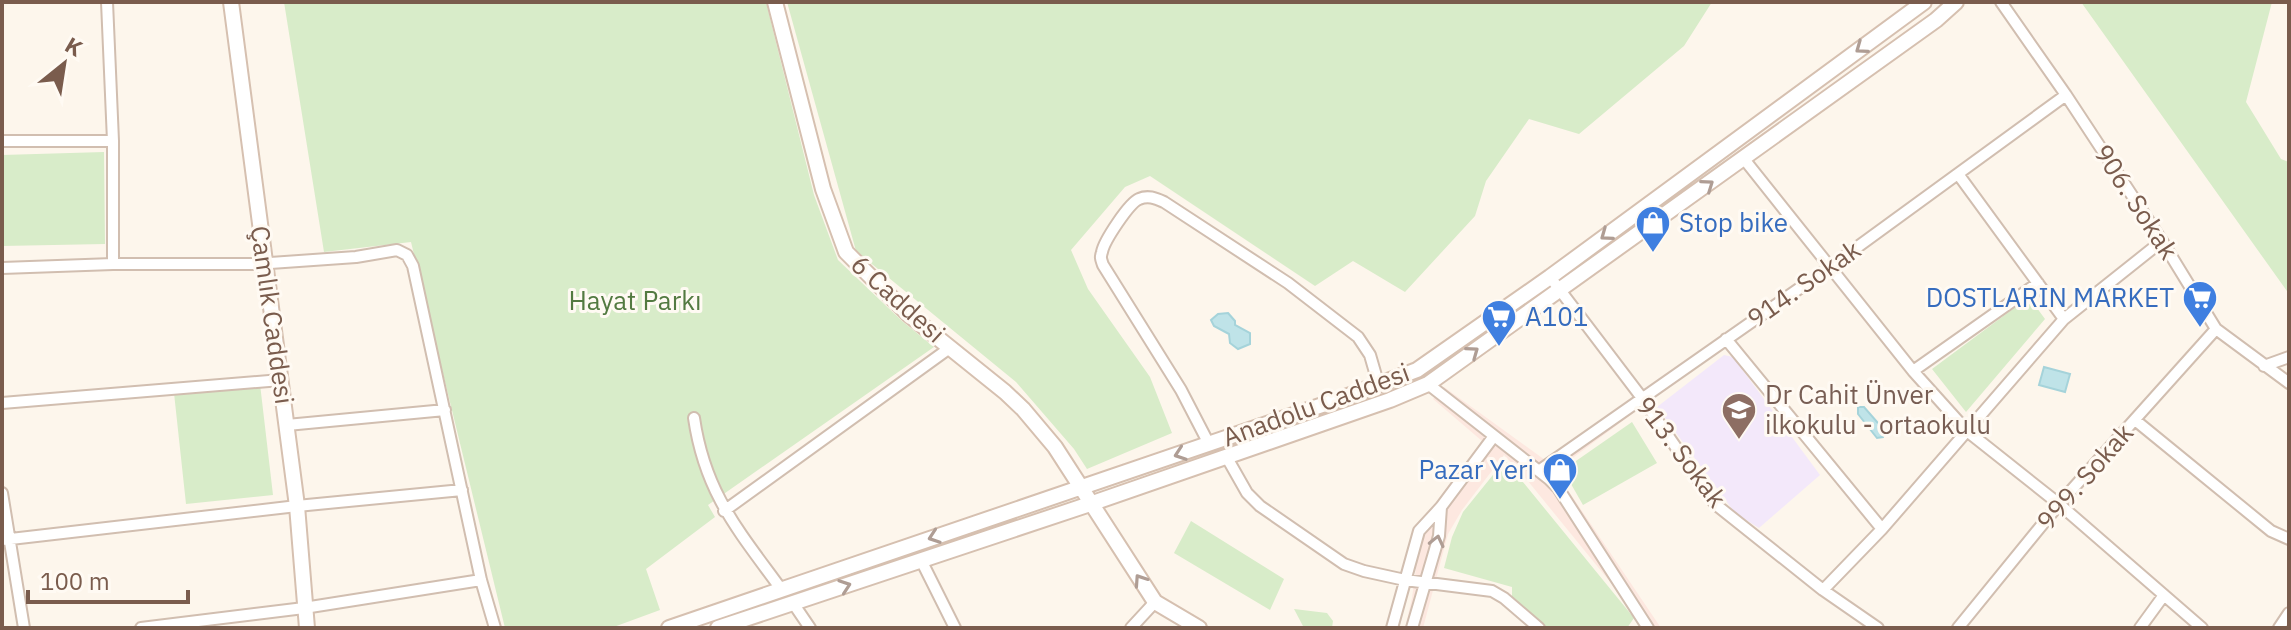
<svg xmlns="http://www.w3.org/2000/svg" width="2291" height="630" viewBox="0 0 2291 630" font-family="'IBM Plex Sans',sans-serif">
<rect width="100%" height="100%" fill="#fdf6ec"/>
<path fill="#fde8e0" d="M1444 387 1545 460 1625 404 1632 414 1555 471 1661 628H1639L1637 615 1523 475 1504 455 1462 510 1448 534 1423 628H1405L1412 598 1420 537 1443 493 1482 441 1433 399Z"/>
<path fill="#f3e8fa" d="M1724 355 1733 357 1820 475 1759 528 1735 513 1657 407Z"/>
<path fill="#d8ecc9" d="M284 2H766L814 195 838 260 902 321 934 347 708 505 715 517 646 569 660 610 611 628H505L411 242 324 252Z
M787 2H1712L1684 46 1579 134 1529 119 1486 181 1475 216 1405 292 1353 261 1315 286 1150 176 1125 187 1071 250 1088 289 1150 377 1172 433 1087 469 1074 449 1016 382 856 251Z
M2081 2H2272L2246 102 2281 159 2289 162V294Z
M104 152 105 244 2 246V155Z
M2029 297 2045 319 1966 412 1932 369Z
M260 384 273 495 186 504 174 393Z
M1632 422 1657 463 1583 505 1563 470Z
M1505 460 1634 618 1627 628H1544L1512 599V587L1444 568 1452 537 1463 512Z
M1191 521 1284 579 1270 610 1174 553Z
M1294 609 1327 613 1333 621 1332 628H1304Z"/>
<path fill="#bfe3e8" stroke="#a5d3da" stroke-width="2" d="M1228 313 1235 321V325L1250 333V344L1238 349 1230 343 1229 334 1214 326 1211 320 1218 314Z
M2044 367 2070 374 2065 392 2039 385Z
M1858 407H1864L1885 431 1883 437 1877 438 1858 414Z"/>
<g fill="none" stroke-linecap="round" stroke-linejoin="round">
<defs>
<path id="street" d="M107 2 113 141V264
M2001 2 2066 95 2162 241 2216 329 2289 383
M2 141H113
M1744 159 1913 371 1967 431 2059 504 2202 628
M1958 174 2064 319
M2 268 113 264H256L356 257 397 250 407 255 413 266 481 580 495 628
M1550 277 1642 398 1715 504 1823 590 1878 628
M1726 339 1882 529
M2264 366 2289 357
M1913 371 2038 283
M1428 384 1549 479 1558 488 1648 628
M2 403 281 380
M694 418C705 493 738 530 781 589
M2135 420 2271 531 2289 539
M287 425 445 410
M1209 444 1181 390 1103 265C1101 259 1100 258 1102 252 1104 241 1129 203 1139 199 1148 195 1155 198 1164 202L1288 283 1358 337 1370 355 1379 386
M1226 456 1247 493 1260 506 1344 564 1364 571 1405 580 1492 591 1504 598 1539 628
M1540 470 1830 267 2066 95
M2 493 24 628
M724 511 951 347
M2 540 297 506 462 490
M921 560 955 628
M1823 590 1882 529 2064 319 2162 241
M793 603 810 628
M141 628 304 608 481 580
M1131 628 1155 602
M1392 628 1419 531 1441 507 1494 436
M1412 628 1439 536 1441 507
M1958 628 2059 504 2216 329
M2140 628 2164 595
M2279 628 2289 613"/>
<path id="secondary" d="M231 2 297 506 307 628
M775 2 823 189 846 252 908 314 1005 392 1023 409 1055 447 1155 602 1199 628
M669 628 1340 399 1417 370 1550 277 1924 2
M718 628 1090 504 1390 400 1428 384 1936 20 1956 2"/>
</defs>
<use href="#street" stroke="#d1beb0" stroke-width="14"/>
<use href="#secondary" stroke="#d6c0b0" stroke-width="18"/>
<use href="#street" stroke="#fff" stroke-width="10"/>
<use href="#secondary" stroke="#fff" stroke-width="14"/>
</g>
<defs><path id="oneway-chevron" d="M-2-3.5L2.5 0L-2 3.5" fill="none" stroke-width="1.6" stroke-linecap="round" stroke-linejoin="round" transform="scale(2)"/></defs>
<g stroke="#af9d94">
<use href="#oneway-chevron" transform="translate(1861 48) rotate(144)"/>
<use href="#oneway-chevron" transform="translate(1708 185) rotate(-35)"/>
<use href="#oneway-chevron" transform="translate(1606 235) rotate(144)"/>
<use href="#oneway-chevron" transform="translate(1473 352) rotate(-36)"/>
<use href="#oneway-chevron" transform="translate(1180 454) rotate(161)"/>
<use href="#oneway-chevron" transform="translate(934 537) rotate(161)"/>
<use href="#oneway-chevron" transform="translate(1437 541) rotate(-77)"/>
<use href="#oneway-chevron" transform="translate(1140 580) rotate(-124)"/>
<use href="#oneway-chevron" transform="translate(845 586) rotate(-19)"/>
</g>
<defs>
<symbol id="shop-pin" viewBox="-11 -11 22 30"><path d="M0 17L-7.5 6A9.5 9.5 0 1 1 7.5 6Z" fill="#3f7fe0" stroke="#fffaf3"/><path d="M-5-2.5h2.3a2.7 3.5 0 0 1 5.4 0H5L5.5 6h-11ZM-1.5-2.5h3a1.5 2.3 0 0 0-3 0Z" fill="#fff"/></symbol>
<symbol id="supermarket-pin" viewBox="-11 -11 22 30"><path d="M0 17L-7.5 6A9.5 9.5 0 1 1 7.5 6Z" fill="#3f7fe0" stroke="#fffaf3"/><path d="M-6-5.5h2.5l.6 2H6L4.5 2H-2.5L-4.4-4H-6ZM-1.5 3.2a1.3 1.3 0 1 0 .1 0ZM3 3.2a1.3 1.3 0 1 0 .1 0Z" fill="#fff"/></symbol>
<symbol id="school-pin" viewBox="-11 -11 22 30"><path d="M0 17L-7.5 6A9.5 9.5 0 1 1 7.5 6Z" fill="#8d6e63" stroke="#fffaf3"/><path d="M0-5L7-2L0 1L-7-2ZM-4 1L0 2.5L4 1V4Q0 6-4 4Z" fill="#fff"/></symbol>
</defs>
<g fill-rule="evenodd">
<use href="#shop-pin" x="1633" y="203" width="40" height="54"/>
<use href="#supermarket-pin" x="2180" y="278" width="40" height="54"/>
<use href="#supermarket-pin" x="1479" y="297" width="40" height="54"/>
<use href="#school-pin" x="1719" y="390" width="40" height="54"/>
<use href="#shop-pin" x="1540" y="450" width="40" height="54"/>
</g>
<g text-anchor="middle" stroke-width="6" stroke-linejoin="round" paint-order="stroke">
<g font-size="26" fill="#7a5c4d" stroke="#fffaf3">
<text transform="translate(2136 202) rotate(57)" y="9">906. Sokak</text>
<text transform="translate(1804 284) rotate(-35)" y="9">914. Sokak</text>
<text transform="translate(898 299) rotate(42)" y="9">6 Caddesi</text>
<text transform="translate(272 315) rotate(82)" y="9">Çamlık Caddesi</text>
<text transform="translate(1316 405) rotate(-20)" y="9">Anadolu Caddesi</text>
<text transform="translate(1681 452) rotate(53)" y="9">913. Sokak</text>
<text transform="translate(2085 477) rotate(-49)" y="9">999. Sokak</text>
</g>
<g font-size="26" fill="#366cbe" stroke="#fffaf3" text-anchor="start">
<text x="1679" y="232">Stop bike</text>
<text x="2174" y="307" text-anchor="end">DOSTLARIN MARKET</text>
<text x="1525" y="326">A101</text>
<text x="1534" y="479" text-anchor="end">Pazar Yeri</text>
</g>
<g font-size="26" fill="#537a41" stroke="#fffaf3">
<text x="635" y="310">Hayat Parkı</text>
</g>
<g font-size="26" fill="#785e54" stroke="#fffaf3" text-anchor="start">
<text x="1765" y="404">Dr Cahit Ünver<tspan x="1765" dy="30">ilkokulu - ortaokulu</tspan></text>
</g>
</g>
<rect width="2291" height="630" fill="none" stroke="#7a5c4d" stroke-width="8"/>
<g transform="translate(64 64) rotate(30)" stroke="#fffaf3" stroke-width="6" paint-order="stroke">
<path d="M0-6L14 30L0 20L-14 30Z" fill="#7a5c4d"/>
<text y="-12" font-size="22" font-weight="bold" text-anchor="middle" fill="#7a5c4d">K</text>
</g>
<path d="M28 590v12h160v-12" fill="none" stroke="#7a5c4d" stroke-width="4"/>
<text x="40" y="590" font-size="24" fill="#7a5c4d" stroke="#fffaf3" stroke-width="6" paint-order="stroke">100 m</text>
</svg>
